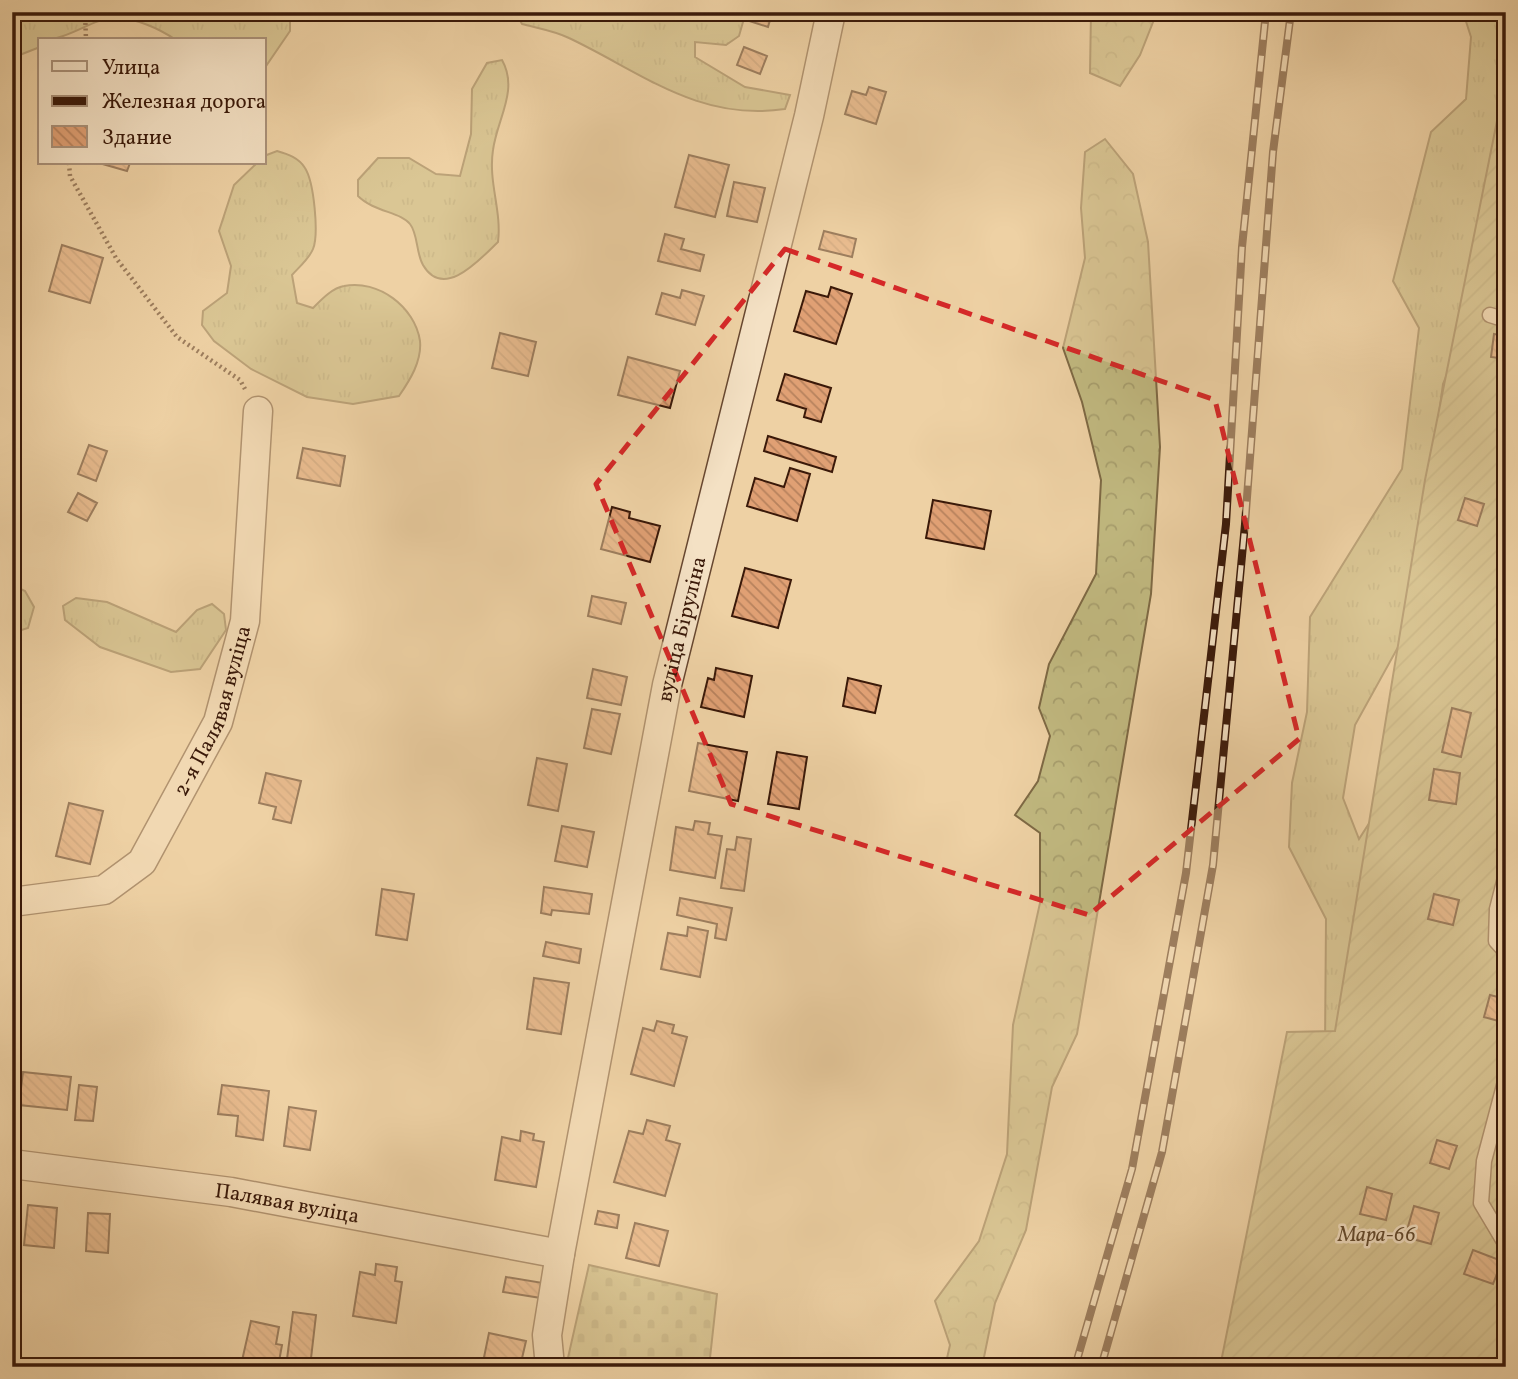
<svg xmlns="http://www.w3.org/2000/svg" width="1518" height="1379" viewBox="0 0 1518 1379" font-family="Vollkorn,serif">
<defs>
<pattern id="grass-tufts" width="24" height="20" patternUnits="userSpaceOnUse" patternTransform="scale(1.75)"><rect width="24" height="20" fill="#c1b980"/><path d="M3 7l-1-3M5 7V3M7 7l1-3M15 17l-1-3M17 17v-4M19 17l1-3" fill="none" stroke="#a79e6d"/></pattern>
<pattern id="forest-crowns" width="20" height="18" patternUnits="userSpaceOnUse" patternTransform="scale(1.75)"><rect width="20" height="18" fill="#c1b980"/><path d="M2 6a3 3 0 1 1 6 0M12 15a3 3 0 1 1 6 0" fill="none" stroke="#a79e6d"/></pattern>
<pattern id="cemetery-stones" width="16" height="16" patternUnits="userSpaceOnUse" patternTransform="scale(1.75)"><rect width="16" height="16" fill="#c1b980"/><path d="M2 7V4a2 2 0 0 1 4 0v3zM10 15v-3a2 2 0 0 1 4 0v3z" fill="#a79e6d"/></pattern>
<pattern id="garden-furrows" width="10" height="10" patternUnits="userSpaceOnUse" patternTransform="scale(1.75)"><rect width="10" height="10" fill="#c1b980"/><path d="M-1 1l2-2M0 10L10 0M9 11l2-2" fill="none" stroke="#a79e6d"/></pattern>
<pattern id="building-back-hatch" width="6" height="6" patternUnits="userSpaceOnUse" patternTransform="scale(1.75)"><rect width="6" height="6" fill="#e0a074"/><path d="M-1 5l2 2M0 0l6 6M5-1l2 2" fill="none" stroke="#b7825d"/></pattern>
</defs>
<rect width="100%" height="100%" fill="#eed1a4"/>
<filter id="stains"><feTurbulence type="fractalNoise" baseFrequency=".00286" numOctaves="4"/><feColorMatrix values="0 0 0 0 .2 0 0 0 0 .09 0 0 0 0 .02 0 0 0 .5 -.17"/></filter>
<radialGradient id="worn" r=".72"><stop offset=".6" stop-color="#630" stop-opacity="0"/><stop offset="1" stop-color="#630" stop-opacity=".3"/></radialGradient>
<path fill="url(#grass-tufts)" stroke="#7e6944" stroke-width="2" d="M12 12H290V31L264 69V40H176C160 29 134 17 114 18 90 19 70 40 40 40V47L12 58Z
M515 12H557L583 20 594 12H735L743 22 739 36 726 45 695 42V57L745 87 790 95 785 109C699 122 641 72 569 38 555 31 537 28 522 24Z
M1463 12H1506V186L1466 329 1443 384 1426 511 1418 611 1355 725 1343 798 1359 839 1384 800 1352 1045 1325 1048 1326 919 1289 847 1292 783 1307 712 1310 617 1402 469 1419 328 1393 281 1431 132 1466 99 1471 37Z
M502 60C519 90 497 119 493 150 488 182 502 211 498 242 481 258 444 301 423 265 416 253 418 234 410 224 401 212 374 212 358 196V180L378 158H409L436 174 460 176 471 134 472 89 487 63Z
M277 151C288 154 299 158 305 168 314 182 319 234 313 249 309 259 299 267 292 275L297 303 313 308C321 300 332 288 344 286 378 279 415 307 420 341 422 361 410 380 399 396L353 404 307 397 251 369 214 341 202 325 203 311 227 293 231 266 219 231 234 185 257 163H264V156Z
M12 585 25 591 34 607 28 628 12 633Z
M76 598 107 602 176 632 197 610 212 604 224 614 226 630 200 669 171 672 100 647 65 620 63 606Z"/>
<path fill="url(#forest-crowns)" stroke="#7e6944" stroke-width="2" d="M1091 12H1157L1140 55 1120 86 1090 73Z
M1105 139 1133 174 1148 242 1160 447 1151 594 1077 1034 1052 1087 1026 1230 995 1303 982 1367H945L950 1345 935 1301 979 1241 1007 1154 1013 1025 1040 903V833L1015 815 1038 781 1050 736 1039 708 1049 664 1096 574 1101 480 1082 402 1063 348 1085 258 1081 208 1085 152Z"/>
<path fill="url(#cemetery-stones)" stroke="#7e6944" stroke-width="2" d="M589 1265 717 1294 709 1367H570L567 1362Z"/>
<path fill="url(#garden-furrows)" stroke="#7e6944" stroke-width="2" d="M1506 76V1367H1220L1287 1032 1335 1031 1425 480Z"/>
<path fill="url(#building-back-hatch)" stroke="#3a1909" stroke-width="2" d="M741 12H797L794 20 772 13 768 27 740 18Z
M744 47 767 56 760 74 737 65Z
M869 87 886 92 876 124 845 114 852 91 866 95Z
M689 155 729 165 715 217 675 207Z
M99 163H130L127 171Z
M734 182 765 188 757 222 727 216Z
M824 231 856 239 852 257 819 249Z
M665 234 684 239 681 249 704 255 700 271 658 261Z
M62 245 103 258 90 303 49 291Z
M831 287 852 294 836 344 794 331 806 291 828 297Z
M682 290 704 296 695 325 656 314 662 293 680 298Z
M500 333 536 342 528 376 492 368Z
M1494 334 1506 336V359L1491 357Z
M628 357 680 371 670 408 618 395Z
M785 374 831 388 821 422 804 417 806 409 777 400Z
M768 436 836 457 832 472 764 451Z
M89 445 107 451 96 481 78 474Z
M303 448 345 456 340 486 297 478Z
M790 468 810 474 797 521 747 506 755 478 784 487Z
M78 493 97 503 87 521 68 512Z
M1465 498 1484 504 1477 526 1458 520Z
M933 500 991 511 984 549 926 538Z
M612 507 630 512 629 518 660 526 650 562 601 549Z
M745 568 791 580 778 628 732 616Z
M592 596 626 603 621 624 588 616Z
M716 668 752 676 744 717 701 707 708 678 714 680Z
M593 669 627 677 621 705 587 698Z
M848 678 881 686 875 713 843 706Z
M1452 708 1471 713 1461 757 1442 752Z
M592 709 620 714 611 754 584 748Z
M698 743 747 752 738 801 689 791Z
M777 752 807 757 799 809 768 804Z
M537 758 567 764 558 811 528 805Z
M1434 769 1460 773 1456 804 1429 800Z
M266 773 301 781 291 823 273 819 276 807 259 803Z
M69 803 103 811 90 864 56 856Z
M695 821 710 823 708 834 722 836 715 878 670 870 676 827 693 830Z
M562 826 594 832 587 867 555 861Z
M737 837 751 839 744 891 721 888 727 849 735 850Z
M544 887 592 894 589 914 552 910 551 915 541 913Z
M382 889 414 894 407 940 376 935Z
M1434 894 1459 900 1453 925 1428 919Z
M680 898 732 908 726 940 715 938 717 924 677 915Z
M688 927 708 931 700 977 661 969 668 933 687 936Z
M546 942 581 949 579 963 543 956Z
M534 978 569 983 561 1034 527 1029Z
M1490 995 1506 999 1502 1022 1484 1017Z
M657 1021 674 1025 672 1033 687 1037 674 1086 631 1074 643 1028 654 1031Z
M23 1072 71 1077 67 1110 19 1105Z
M79 1085 97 1087 93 1121 75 1120Z
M222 1085 269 1091 263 1140 236 1136 238 1116 218 1114Z
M289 1107 316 1111 310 1150 284 1146Z
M647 1120 670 1126 666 1140 680 1144 665 1196 614 1182 629 1131 643 1134Z
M521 1131 534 1134 533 1140 544 1142 536 1187 495 1180 502 1137 520 1141Z
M1437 1140 1457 1146 1449 1169 1430 1163Z
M1367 1187 1392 1194 1386 1220 1360 1214Z
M28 1205 57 1208 54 1248 24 1245Z
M1414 1206 1439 1213 1431 1244 1405 1237Z
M598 1211 619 1215 617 1228 595 1224Z
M88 1213 110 1214 108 1253 86 1251Z
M635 1223 668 1231 659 1266 626 1258Z
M1473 1250 1502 1261 1493 1284 1464 1274Z
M376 1264 397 1267 395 1281 402 1282 396 1323 353 1316 360 1272 375 1275Z
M506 1277 543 1283 541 1298 503 1292Z
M293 1312 316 1315 310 1367H286Z
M251 1321 279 1327 276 1344 282 1345 278 1367 241 1365Z
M489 1333 526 1341 520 1367H482Z"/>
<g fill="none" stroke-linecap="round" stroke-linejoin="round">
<defs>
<path id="lane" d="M1490 315 1506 320
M1506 874 1497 909 1496 941 1506 952
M1506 1078 1484 1161 1481 1203 1506 1245"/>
<g id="street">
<path id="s1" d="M12 902 104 890 142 862 218 722 245 621 258 411"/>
<path id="s2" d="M12 1164 231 1192 560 1254"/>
<path id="s3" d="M550 1367 547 1335 560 1254 667 685 809 116 831 12"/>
</g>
</defs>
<use href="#lane" stroke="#674730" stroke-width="17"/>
<use href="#street" stroke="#674730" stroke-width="31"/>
<path stroke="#3a1909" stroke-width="4.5" stroke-dasharray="2 3.5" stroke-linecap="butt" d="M85 12 86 40
M69 163 70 176 116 258 177 337 240 380 245 389"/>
<use href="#lane" stroke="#f4e1c4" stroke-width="14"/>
<use href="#street" stroke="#f4e1c4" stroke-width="28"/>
<defs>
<path id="rail" d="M1075 1367 1132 1169 1186 873 1226 524 1242 247 1266 12
M1101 1367 1162 1152 1213 865 1245 524 1273 152 1291 12"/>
</defs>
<use href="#rail" stroke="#3a1909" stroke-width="8"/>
<use href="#rail" stroke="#f4e1c4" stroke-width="5" stroke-dasharray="16" stroke-linecap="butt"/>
</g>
<path d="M0 0H1518V1379H0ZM785 249 1215 400 1299 739 1089 915 731 804 596 484Z" fill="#eed1a4" fill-opacity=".55" fill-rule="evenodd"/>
<path fill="none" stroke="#d62828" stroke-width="5" stroke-dasharray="14 9" stroke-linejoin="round" d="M785 249 1215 400 1299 739 1089 915 731 804 596 484Z"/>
<g text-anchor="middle" stroke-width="5" stroke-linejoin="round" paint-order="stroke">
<g font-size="21" fill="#3a1909" stroke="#f4e1c4">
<text dy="7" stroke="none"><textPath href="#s3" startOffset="751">вуліца Біруліна</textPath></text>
<text dy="7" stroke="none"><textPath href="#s1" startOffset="308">2-я Палявая вуліца</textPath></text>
<text dy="7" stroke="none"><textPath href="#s2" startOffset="278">Палявая вуліца</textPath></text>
</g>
<g font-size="21" font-style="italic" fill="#62492d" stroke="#f4e1c4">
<text x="1377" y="1241">Мара-66</text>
</g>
</g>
<rect width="1518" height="1379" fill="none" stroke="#eed1a4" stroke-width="42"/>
<rect x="14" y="14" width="1490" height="1351" fill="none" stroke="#3a1909" stroke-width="3.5"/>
<rect x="21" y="21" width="1476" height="1337" fill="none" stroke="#3a1909" stroke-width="2"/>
<rect x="38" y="38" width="228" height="126" fill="#f4e1c4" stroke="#aa9179" stroke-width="2"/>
<rect x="52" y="61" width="35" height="10" fill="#f4e1c4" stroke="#aa9179" stroke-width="2"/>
<text x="102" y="74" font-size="21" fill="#3a1909">Улица</text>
<rect x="52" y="96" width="35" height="10" fill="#3a1909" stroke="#aa9179" stroke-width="2"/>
<text x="102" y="108" font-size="21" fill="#3a1909">Железная дорога</text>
<rect x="52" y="126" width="35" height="21" fill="url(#building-back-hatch)" stroke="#aa9179" stroke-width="2"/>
<text x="102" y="144" font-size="21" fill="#3a1909">Здание</text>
<rect width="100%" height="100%" filter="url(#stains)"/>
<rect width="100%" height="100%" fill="url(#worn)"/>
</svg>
